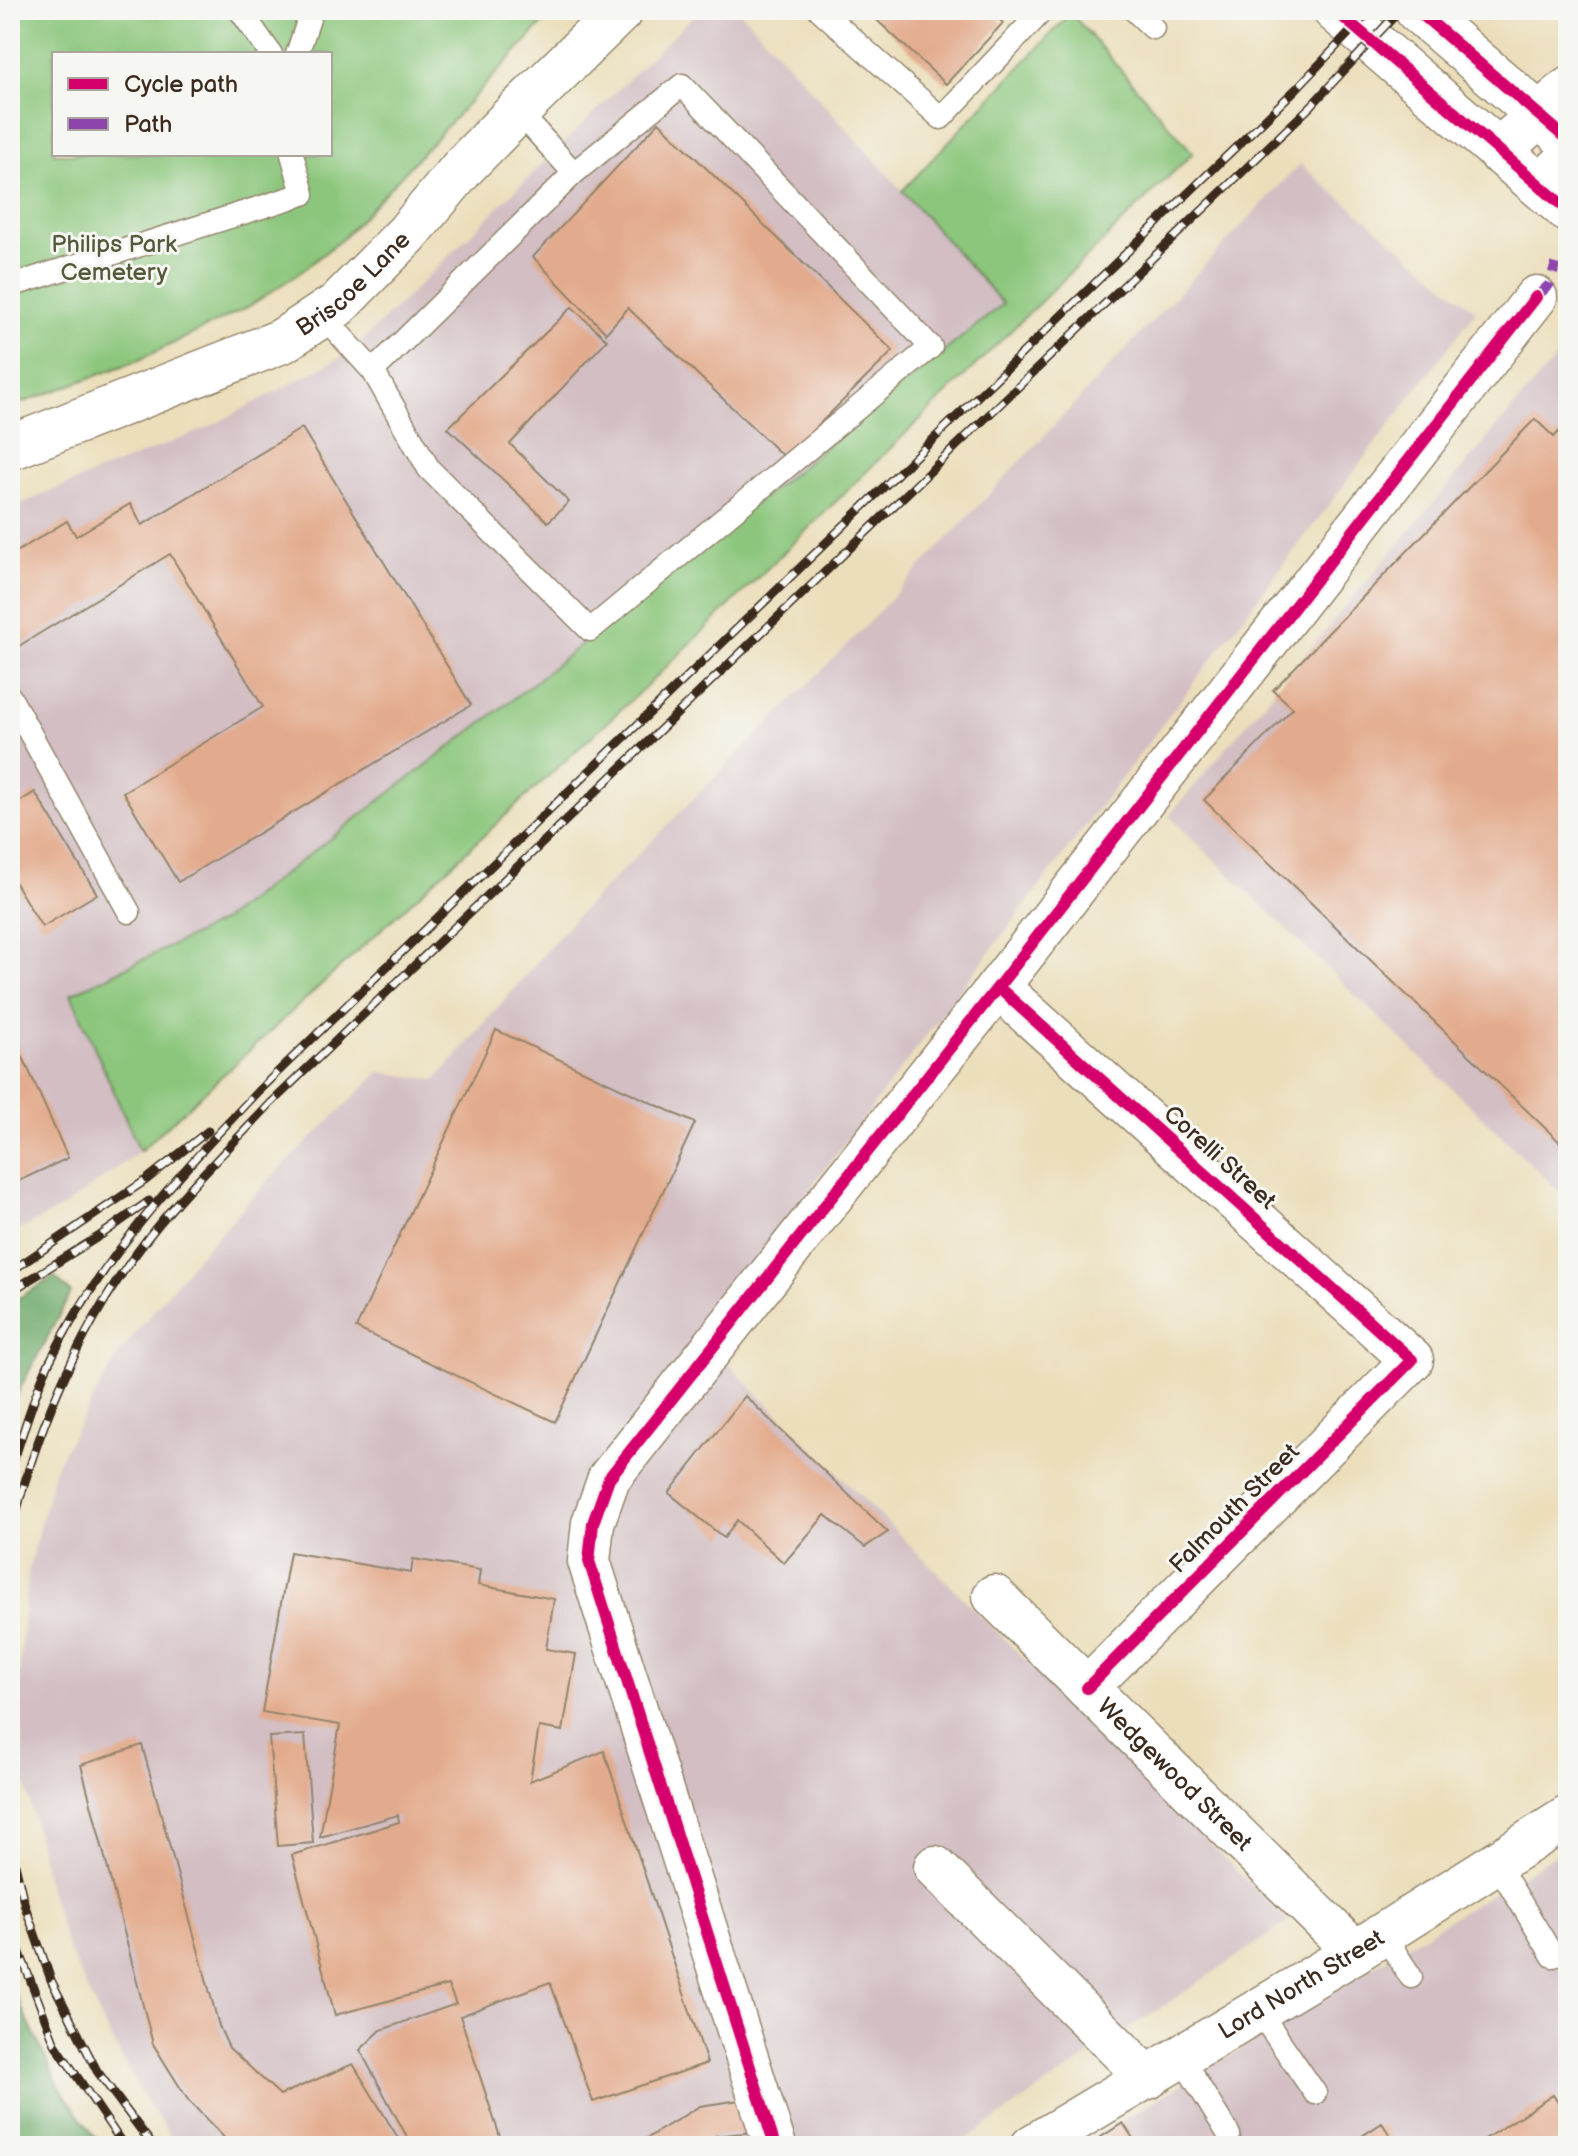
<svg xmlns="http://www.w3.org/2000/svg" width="1578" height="2156" viewBox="0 0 1578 2156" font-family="'Balsamiq Sans',sans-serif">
<rect width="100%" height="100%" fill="#f6f6f2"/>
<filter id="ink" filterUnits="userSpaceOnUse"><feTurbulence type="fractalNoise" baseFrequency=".0125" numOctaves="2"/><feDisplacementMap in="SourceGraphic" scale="16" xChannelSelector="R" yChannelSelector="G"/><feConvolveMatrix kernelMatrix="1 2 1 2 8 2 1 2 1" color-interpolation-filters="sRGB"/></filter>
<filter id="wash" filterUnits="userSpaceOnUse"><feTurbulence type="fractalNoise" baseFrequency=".006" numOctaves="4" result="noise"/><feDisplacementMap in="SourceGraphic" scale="32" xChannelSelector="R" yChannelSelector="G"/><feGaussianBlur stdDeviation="1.8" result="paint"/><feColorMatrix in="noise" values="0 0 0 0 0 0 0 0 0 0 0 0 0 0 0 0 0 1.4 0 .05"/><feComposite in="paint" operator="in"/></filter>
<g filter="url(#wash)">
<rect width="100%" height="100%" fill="#ebdeba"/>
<path fill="#d2bec3" d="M699 10H739L1004 303 517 696 221 922 71 994 140 1151 68 1204 10 1235V508L207 428 351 352Z
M1300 164 1476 311 699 1335 1288 1922 956 2146H177L139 2090 101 2019 68 1949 48 1886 24 1776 19 1673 28 1572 55 1467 120 1352 195 1260 262 1187 379 1072 436 1080 570 923 853 639Z
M1568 343V1200L1169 816Z
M1568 1847V2146H1081L1304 2009Z"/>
<path fill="#8bc67c" stroke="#63784d" stroke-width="2" fill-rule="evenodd" d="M10 10H555L342 239 298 274 248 307 139 360 10 407ZM54 54H330V154H54Z
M1071 13 1193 153 654 679 140 1151 71 994 221 922 517 696 1003 304 902 191Z"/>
<path fill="#70ab6c" stroke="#566a45" stroke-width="2" d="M54 1277 71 1293 18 1392 10 1414V1303Z
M10 1984 59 2086 101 2146H10Z"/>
<g id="blocks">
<path fill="#e3ab8d" d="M866 10H990L1003 23 946 84Z
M659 122 893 351 785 458 628 308 606 333 533 257Z
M572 307 607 340 510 444 569 502 548 522 448 428Z
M1535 419 1554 437 1568 422V1150L1204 800 1293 708 1273 690Z
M302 428 471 705 178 882 123 792 263 707 170 554 19 646 10 632V556L67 521 76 536 130 504 142 525Z
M35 792 97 894 42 927 10 875V808Z
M10 1028 68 1158 10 1185Z
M496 1030 695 1123 555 1422 356 1328Z
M745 1396 888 1532 865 1547 825 1515 784 1563 737 1520 724 1538 669 1493Z
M290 1552 411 1573 413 1559 480 1570 478 1585 554 1599 546 1649 576 1654 563 1731 539 1727 530 1781 604 1751 707 2063 593 2102 550 1982 460 2016 503 2146H412L360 2050 381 2030 456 2004 448 1985 335 2015 292 1855 399 1822 398 1815 320 1837 340 1725 262 1712Z
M305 1735 313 1843 278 1846 269 1737Z
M142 1745 219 2026 229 2048 280 2095 353 2064 403 2146H232L188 2100 153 2044 81 1765Z
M1553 2095 1568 2118V2146H1474Z
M747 2099 754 2132 715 2136 699 2146H634L700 2106Z
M1123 2123 1138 2146H1087Z
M1382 2123 1397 2146H1347Z"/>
</g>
</g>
<g filter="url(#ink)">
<use href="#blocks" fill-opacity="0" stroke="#93846c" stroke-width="2"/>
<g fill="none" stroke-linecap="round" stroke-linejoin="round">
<defs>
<path id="service" d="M240 10 271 54
M820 10 941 118 1043 10
M1134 10 1153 28
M297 54 312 10
M518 111 574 173
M10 286 303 194 292 154
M322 315 373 371 574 173 682 85 931 347 590 630 429 469 373 371
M10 697 129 912
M1496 1862 1553 1956
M1383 1934 1411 1977
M1259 2011 1315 2093
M1181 2057 1229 2135"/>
<g id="minor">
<path d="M998 987 1412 1360 1087 1688"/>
<path id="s1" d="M994 1596 1355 1952"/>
<path d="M935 1867 1148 2078"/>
<path d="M775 2146 589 1561 593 1523 609 1478 998 987 1536 297"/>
<path id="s2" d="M1032 2146 1355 1952 1568 1817"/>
</g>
<g id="tertiary">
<path d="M1498 151 1568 90"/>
<path d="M1541 186 1568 160"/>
<path id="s3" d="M10 448 282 341 337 305 407 234 465 165 518 111 621 10"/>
</g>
<path id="trunk" d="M1335 10 1568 210
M1417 10 1568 140"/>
</defs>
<use href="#service" stroke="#93846c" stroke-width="25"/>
<use href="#minor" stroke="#93846c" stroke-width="45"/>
<use href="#tertiary" stroke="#93846c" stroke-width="47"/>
<use href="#trunk" stroke="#93846c" stroke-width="47"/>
<use href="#service" stroke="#fff" stroke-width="22"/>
<use href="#minor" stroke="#fff" stroke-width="42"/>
<use href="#tertiary" stroke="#fff" stroke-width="44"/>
<use href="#trunk" stroke="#fff" stroke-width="44"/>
<defs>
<path id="rail" d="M10 1272 146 1180 208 1131
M10 1292 101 1235 149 1201
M10 1471C23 1435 33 1395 50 1361 101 1258 179 1174 258 1091L1296 89 1371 10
M10 1537C36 1429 79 1327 147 1239 184 1191 229 1148 270 1104L1311 106 1400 10
M10 1843 25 1906 51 1980 97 2071 153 2146
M10 1927 55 2044 124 2146"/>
</defs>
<use href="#rail" stroke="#3b2a1e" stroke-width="9"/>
<use href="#rail" stroke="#f6f6f2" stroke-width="6" stroke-dasharray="18" stroke-linecap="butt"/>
<path stroke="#8e44ad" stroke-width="10" stroke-dasharray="20 10" stroke-linecap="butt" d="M1536 297 1549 285 1556 264"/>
<defs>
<path id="cycleway" d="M1335 10 1568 210
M1417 10 1568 140
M998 987 1412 1360 1087 1688
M775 2146 589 1561 593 1523 609 1478 998 987 1536 297"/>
</defs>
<use href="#cycleway" stroke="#f6f6f2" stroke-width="17"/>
<use href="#cycleway" stroke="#d6006c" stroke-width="12"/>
</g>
</g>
<g text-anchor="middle" stroke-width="6" stroke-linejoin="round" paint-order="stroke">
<g font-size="24" fill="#53593a" stroke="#f6f6f2">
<text x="114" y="252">Philips Park<tspan x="114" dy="28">Cemetery</tspan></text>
</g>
<g font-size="24" fill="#3b2a1e" stroke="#f6f6f2">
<text dy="8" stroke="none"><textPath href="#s3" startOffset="384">Briscoe Lane</textPath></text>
<text transform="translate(1220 1157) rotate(42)" y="8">Corelli Street</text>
<text transform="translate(1234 1508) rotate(-45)" y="8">Falmouth Street</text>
<text dy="8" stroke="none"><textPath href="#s1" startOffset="254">Wedgewood Street</textPath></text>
<text dy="8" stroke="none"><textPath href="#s2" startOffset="314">Lord North Street</textPath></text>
</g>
</g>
<rect width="1578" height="2156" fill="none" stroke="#f6f6f2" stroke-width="40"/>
<rect x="52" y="52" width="280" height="104" fill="#f6f6f2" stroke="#aba49d" stroke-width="2"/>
<rect x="68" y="78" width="40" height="12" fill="#d6006c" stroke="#aba49d" stroke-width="2"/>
<text x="124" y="92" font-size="24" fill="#3b2a1e">Cycle path</text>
<rect x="68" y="118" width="40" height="12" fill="#8e44ad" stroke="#aba49d" stroke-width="2"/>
<text x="124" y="132" font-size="24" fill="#3b2a1e">Path</text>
</svg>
